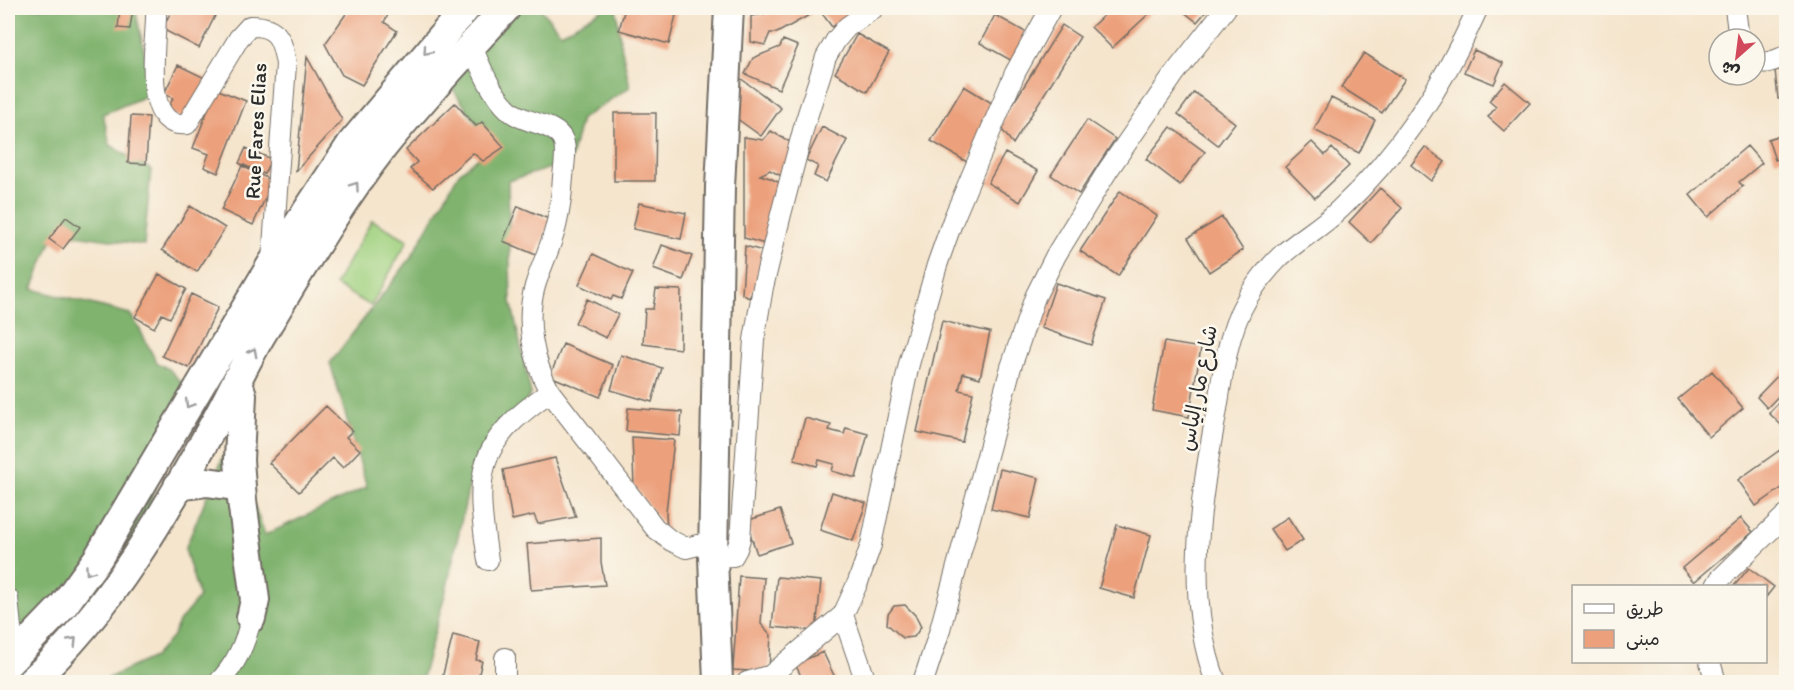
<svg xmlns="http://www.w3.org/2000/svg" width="1794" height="690" viewBox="0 0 1794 690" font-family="Itim,'Playpen Sans Arabic',sans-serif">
<rect width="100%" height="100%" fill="#fbf7ec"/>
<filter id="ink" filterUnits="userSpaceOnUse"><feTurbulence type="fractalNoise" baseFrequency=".0167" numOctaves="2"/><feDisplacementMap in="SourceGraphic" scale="12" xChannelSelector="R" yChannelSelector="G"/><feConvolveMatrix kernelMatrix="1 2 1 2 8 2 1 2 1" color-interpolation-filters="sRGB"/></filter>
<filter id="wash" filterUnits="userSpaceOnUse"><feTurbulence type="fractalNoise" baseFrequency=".008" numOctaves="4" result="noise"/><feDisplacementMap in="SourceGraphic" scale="24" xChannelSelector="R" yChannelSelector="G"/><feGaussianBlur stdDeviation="1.35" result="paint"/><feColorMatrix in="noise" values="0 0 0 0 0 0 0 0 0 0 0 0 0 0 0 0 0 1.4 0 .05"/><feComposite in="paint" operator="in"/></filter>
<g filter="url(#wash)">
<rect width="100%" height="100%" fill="#f5e5cd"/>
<path fill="#a0d180" stroke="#667e56" stroke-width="1.5" d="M372 220 408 240 371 306 335 285Z"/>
<path fill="#80b36e" stroke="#566f4c" stroke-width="1.5" d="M8 8H135L153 93 103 114 110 145 151 170 144 245 55 232 32 289 130 314 139 328 157 363 169 369 183 384 148 513 78 623 10 682H8Z
M500 8H540L561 33 605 8H616L621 45 630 87 581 119 570 162 508 181 511 301 531 394 470 481 447 587 421 682H93L106 679 154 657 172 637 179 622 199 597 185 549 230 440 265 535 367 487 330 363 410 259 459 173 492 146 443 75Z"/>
<g id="blocks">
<path fill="#eca07c" d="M120 8H133L130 29 118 28Z
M173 8H219L199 48 162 29Z
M350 8H381L388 15 384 22 397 31 362 85 342 75 325 44Z
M625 8H665L677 11 669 44 619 30Z
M774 8H808L813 13 777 33H770L765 45 751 42V16L764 14Z
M818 8H860L832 27Z
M1112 8H1155L1112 48 1091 27Z
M1179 8H1209L1197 22Z
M995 15 1029 34 1014 62 980 43Z
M1062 25 1080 37 1013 144 999 126Z
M857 34 889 52 867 92 835 73Z
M783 40 798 46 779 89 745 74 753 58 780 47Z
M1474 50 1503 63 1494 84 1464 72Z
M1364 53 1405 79 1382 113 1341 87Z
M307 57 342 120 296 171Z
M178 65 207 79 187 121 167 111 173 98 164 94Z
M1786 69V98L1778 99 1775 70Z
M740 78 781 108 761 136 736 118Z
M1505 82 1530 103 1504 131 1488 117 1496 107 1489 101Z
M964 86 1000 108 967 162 931 141Z
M216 89 246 101 218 173 204 167 209 154 193 148Z
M1194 92 1235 123 1218 145 1178 114Z
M1331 98 1375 120 1359 153 1314 130Z
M455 103 476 126 482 122 504 147 483 161 473 153 433 188 410 169 417 162 406 150Z
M614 113H656L655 181H614Z
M131 116 149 117 146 164 128 163Z
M1087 120 1115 139 1079 194 1051 175Z
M822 127 847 140 826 182 814 176 818 166 806 160Z
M1171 127 1205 152 1180 185 1146 159Z
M771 131 795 145 783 177 770 170 760 175 770 178 784 185 765 244 744 238V137L763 140Z
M1786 133V156L1775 160 1768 139Z
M1312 142 1325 155 1332 148 1349 166 1315 198 1285 167Z
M1747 146 1762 163 1739 182 1743 186 1708 217 1690 195Z
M1425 147 1445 162 1431 181 1411 165Z
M246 148 271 159 264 174 239 163Z
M1005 153 1038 171 1020 202 988 183Z
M242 166 273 181 253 225 221 210Z
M1380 188 1402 208 1371 243 1349 222Z
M1120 191 1157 216 1118 276 1080 251Z
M639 203 686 213 681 239 633 229Z
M190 206 225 228 197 272 162 250Z
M518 206 551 220 536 255 503 241Z
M66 217 80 227 63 249 49 239Z
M1222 217 1243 250 1209 272 1188 238Z
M662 245 692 256 683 280 653 269Z
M745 246 763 251 756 286 749 298 742 294Z
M593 254 633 273 621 299 613 296 611 300 579 285Z
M159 274 186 289 170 318 162 314 154 328 135 317Z
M1056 283 1106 300 1091 345 1041 328Z
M656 289 681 290 680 349 643 344 645 309H653Z
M191 294 218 307 189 368 162 356Z
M587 299 618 314 606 338 575 323Z
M942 321 990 332 980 378 963 373 959 390 973 393 962 442 917 432Z
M1164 342 1201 348 1189 417 1152 410Z
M563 344 613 365 600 397 550 376Z
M621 355 662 368 652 402 611 390Z
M1786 367V388L1767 408 1757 397Z
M1712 371 1743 408 1709 437 1678 399Z
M1786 395V419L1781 425 1769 413Z
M326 406 352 431 346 437 360 450 343 468 333 458 299 492 269 463Z
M628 408 682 412 680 436 626 431Z
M805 418 831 425 829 430 844 434 846 428 868 434 856 478 832 471 834 464 819 460 817 466 794 460Z
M632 437 674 440 666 512 667 531 634 486Z
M1780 450 1786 459V485L1756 506 1738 480Z
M555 458 576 517 538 524 534 515 512 520 503 470Z
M1000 469 1039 478 1030 518 991 509Z
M832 492 866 503 853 541 820 530Z
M780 510 791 543 757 554 746 521Z
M1288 517 1303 540 1285 551 1270 529Z
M1741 518 1753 532 1694 582 1682 568Z
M1117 525 1151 535 1134 598 1099 588Z
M601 538V562L605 585 531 590 527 544Z
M1749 568 1774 587 1766 597V586H1734Z
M739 576 764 578 761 624 771 635 769 672 733 670Z
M777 577 821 581 816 631 772 627Z
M905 605 915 615 921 627 914 637 903 638 887 624 888 614 894 606Z
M453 635 480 642 476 660 482 661 477 682H441Z
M823 652 837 682H804L795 664Z"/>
</g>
</g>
<g filter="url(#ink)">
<use href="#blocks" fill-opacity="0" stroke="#726c64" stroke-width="1.5"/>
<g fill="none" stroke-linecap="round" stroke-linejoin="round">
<defs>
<path id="minor" d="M156 8C158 36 138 130 187 124L239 38 250 26C278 25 282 40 286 64L272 261
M1735 8 1739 39
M471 44C481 68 490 92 509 110 524 124 556 123 563 140 567 150 564 166 563 177 562 193 560 210 556 226 551 247 541 266 535 286 525 321 533 361 550 392L655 528 670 540 686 548 698 545
M1755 61C1768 65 1775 60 1786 56
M713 557 733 556 737 549 740 539 754 340 763 287 781 214 805 123 826 57 836 40 847 27 874 8
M488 560C475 474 474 444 550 392
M1716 586 1720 579 1786 515
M8 598 14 657
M843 615 866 682
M1710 662 1716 682
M219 682C237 663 246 643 251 618
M505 682V658
M747 682 771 675 843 615 858 582 871 545 909 364 937 265 953 220 1015 73 1051 8
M923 682 939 633 1011 367 1035 297 1056 255 1108 170 1175 73 1226 8
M1216 682C1183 595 1201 498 1217 409 1224 366 1229 321 1256 285 1264 274 1273 263 1283 254 1301 238 1323 226 1340 209 1400 153 1445 82 1478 8"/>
<path id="highway" d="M237 380 242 395 239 460 242 500 255 600 251 618
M178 486 207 482 228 485
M8 663 63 606 98 558 272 264 352 143 466 8
M31 682C111 610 166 511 218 417 232 391 245 363 260 337 299 273 337 206 383 147 422 98 464 54 506 8
M718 682 713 557 720 187 729 8"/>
</defs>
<use href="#minor" stroke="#726c64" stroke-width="22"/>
<use href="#highway" stroke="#726c64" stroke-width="32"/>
<use href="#minor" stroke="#fff" stroke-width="20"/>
<use href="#highway" stroke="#fff" stroke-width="28"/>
</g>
<defs><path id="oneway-chevron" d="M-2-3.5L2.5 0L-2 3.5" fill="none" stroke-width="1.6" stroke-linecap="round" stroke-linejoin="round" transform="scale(1.5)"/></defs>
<g stroke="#a0a0a0">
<use href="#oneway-chevron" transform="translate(427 51) rotate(131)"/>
<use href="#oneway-chevron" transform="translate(355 186) rotate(-55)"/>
<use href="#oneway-chevron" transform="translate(253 352) rotate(-62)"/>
<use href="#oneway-chevron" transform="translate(189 404) rotate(121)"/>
<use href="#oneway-chevron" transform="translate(89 571) rotate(125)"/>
<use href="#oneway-chevron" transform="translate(73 641) rotate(-46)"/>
</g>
</g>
<g text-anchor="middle" stroke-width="5" stroke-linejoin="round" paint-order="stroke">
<g font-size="21" fill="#2b2b2b" stroke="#fbf7ec">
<text transform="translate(256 131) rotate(-87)" y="7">Rue Fares Elias</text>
<text transform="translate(1198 388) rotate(-79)" y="7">شارع مار إلياس</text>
</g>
</g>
<rect width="1794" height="690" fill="none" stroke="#fbf7ec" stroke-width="30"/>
<rect x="1572" y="585" width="195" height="78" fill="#fbf7ec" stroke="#a8a59f" stroke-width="1.5"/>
<rect x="1584" y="604" width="30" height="9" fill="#ffffff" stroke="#a8a59f" stroke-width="1.5"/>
<text x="1626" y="615" font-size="18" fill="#2b2b2b">طريق</text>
<rect x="1584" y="630" width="30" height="18" fill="#eca07c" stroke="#a8a59f" stroke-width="1.5"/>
<text x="1626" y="645" font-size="18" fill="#2b2b2b">مبنى</text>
<g transform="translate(1737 57) rotate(208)"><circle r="28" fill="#fbf7ec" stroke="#a8a59f" stroke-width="1.5"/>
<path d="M0-4.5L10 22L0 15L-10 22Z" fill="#d1495b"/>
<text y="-9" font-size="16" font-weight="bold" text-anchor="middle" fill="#2b2b2b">ش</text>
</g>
</svg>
